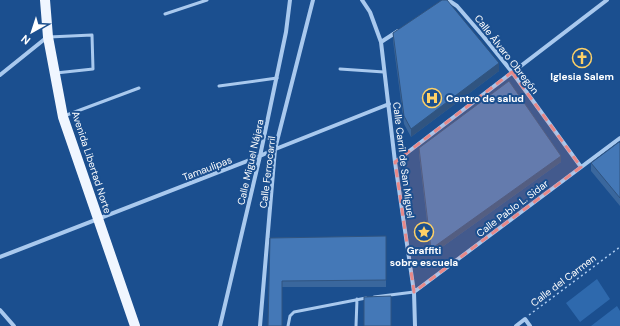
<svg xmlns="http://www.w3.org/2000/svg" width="620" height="326" viewBox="0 0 620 326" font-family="'DM Sans',sans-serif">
<rect width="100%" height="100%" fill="#1b4f8f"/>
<path fill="#2e69ad" d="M597 279 610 299 580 322 566 303Z
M617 306 620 311V326H591Z"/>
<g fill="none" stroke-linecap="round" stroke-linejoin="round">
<path stroke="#a9c9ee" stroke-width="1.5" stroke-dasharray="2 3" stroke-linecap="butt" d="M529 315 620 247"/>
<path stroke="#a9c9ee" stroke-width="3" d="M165 14 207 0
M49 37 92 35 93 69 56 73
M340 69 384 72
M219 86 277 78
M64 116 139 88
M374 297 414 292
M288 326 290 316 294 312 366 298
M356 326 357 299"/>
<path stroke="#a9c9ee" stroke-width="4" d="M362 0 370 12 381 42 395 162 414 292 415 326
M444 2H451L457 6 483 36 512 72 581 167
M381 42 398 31
M0 75 46 38
M395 162 607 0
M0 257 260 156 273 150 389 104
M414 292 620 138
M0 310 14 326
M220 326 260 156 286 32 290 0
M260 326 275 149 313 0
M516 326 525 319 530 326"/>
<path stroke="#f0f6ff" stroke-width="10" d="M45 0 48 37 63 117 135 326"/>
</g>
<path fill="#3a679d" d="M393 33 499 71 411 137 404 124 393 41Z
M620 143V206L591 171V163Z
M419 148 561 162 431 255 419 154Z
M386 236V287H282L270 238Z"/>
<path fill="#305480" d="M499 63V71L411 137V129Z
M561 156V162L431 255V249Z"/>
<path fill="#4478b7" stroke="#305480" d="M442 0H447L499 63 411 129 404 116 393 33Z
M509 81 561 156 431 249 419 148Z
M619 142 620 143V198L591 163Z
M386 236V280L282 281V326H268L270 238Z
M391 296V326H364V297Z"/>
<path fill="#e88989" fill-opacity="0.2" stroke="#e88989" stroke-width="3" stroke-dasharray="8 5" stroke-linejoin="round" d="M512 72 581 167 414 292 395 162Z"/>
<defs>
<symbol id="church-ring" viewBox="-11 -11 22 22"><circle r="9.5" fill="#1b4f8f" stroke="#ffd166" stroke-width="1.5"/><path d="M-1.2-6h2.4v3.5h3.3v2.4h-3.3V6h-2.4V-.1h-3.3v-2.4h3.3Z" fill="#ffd166"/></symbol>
<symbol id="hospital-ring" viewBox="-11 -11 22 22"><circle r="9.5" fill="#1b4f8f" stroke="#ffd166" stroke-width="1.5"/><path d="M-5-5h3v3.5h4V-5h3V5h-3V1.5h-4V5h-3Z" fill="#ffd166"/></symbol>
<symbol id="sight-ring" viewBox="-11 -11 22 22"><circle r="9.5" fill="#1b4f8f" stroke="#ffd166" stroke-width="1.5"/><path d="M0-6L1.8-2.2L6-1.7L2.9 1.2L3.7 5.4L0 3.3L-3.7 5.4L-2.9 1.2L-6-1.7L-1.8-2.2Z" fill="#ffd166"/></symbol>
</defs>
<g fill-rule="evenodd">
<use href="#church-ring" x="571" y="47" width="22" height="22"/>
<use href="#hospital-ring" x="421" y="87" width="22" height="22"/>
<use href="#sight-ring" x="413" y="221" width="22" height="22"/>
</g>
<g text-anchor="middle" stroke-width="4" stroke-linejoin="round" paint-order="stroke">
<g font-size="10" fill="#fff" stroke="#1b4f8f">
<text transform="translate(507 54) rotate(52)" y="4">Calle Álvaro Obregón</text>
<text transform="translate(404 160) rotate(83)" y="4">Calle Carril de San Miguel</text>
<text transform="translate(92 162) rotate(72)" y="4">Avenida Libertad Norte</text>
<text transform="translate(250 162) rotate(-77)" y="4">Calle Miguel Nájera</text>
<text transform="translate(207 168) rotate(-21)" y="4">Tamaulipas</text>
<text transform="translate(267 172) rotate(-83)" y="4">Calle Ferrocarril</text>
<text transform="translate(512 208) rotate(-37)" y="4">Calle Pablo L. Sidar</text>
<text transform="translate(563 280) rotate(-37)" y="4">Calle del Carmen</text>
</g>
<g font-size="10" font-weight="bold" fill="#fff" stroke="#1b4f8f">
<text x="582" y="80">Iglesia Salem</text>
<text x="446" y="102" text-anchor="start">Centro de salud</text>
<text x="424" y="254">Graffiti<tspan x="424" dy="12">sobre escuela</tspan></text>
</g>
</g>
<g transform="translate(32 32) rotate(219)" stroke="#1b4f8f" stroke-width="3" paint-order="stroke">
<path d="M0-3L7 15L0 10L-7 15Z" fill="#ffffff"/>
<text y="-6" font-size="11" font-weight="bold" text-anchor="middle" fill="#ffffff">N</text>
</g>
</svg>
